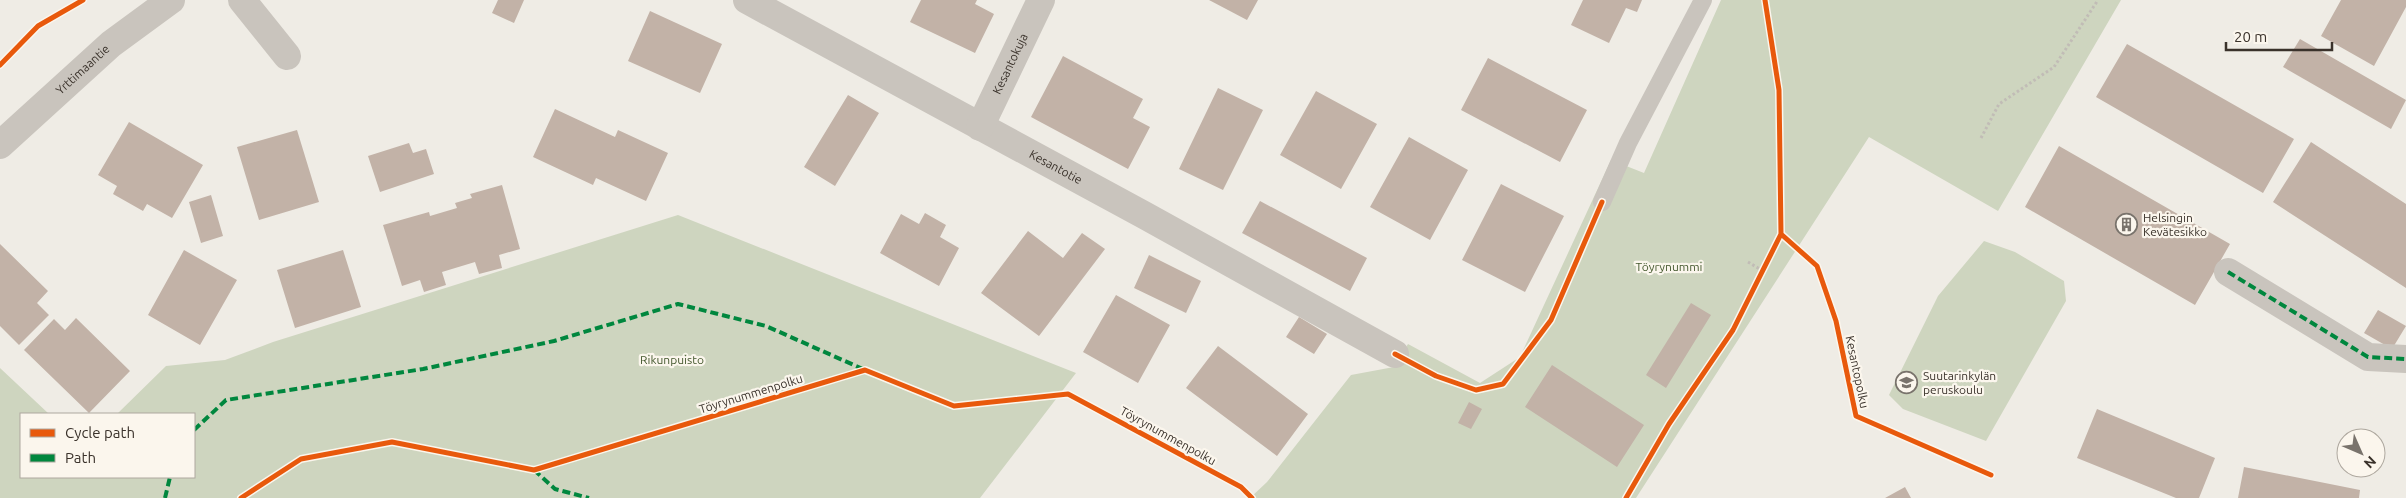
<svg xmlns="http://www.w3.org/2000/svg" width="2406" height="498" viewBox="0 0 2406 498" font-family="Ubuntu,sans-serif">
<rect width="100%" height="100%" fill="#efece5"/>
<path fill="#ced5bf" d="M1721 0H2121L1998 211 1869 137 1636 498H1250L1267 482 1351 375 1394 367 1408 344 1480 383 1520 357 1611 160 1644 173Z
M678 215 1076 373 980 498H0V368L49 414H21V477H194V414H117L166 366 225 360 273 342Z
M1984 241 2015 252 2064 281 2066 301 1986 441 1903 409 1889 395 1938 296Z"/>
<path fill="#c2b2a7" d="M498 0H524L514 23 492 13Z
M921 0H977L975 4 994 14 975 53 910 22Z
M1209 0H1258L1247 20Z
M1583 0H1642L1637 12 1626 8 1609 43 1571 25Z
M2341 0H2406V7L2374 66 2321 36Z
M650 11 722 44 700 93 628 61Z
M2300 39 2406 100 2391 129 2283 67Z
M2127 44 2294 139 2263 193 2096 97Z
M1063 56 1143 99 1133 118 1150 127 1128 169 1031 117Z
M1488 58 1587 110 1560 162 1461 110Z
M1218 88 1263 110 1223 190 1179 169Z
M1316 91 1377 124 1341 189 1280 155Z
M848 95 879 113 835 186 804 167Z
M555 109 615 137 618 130 668 153 646 201 596 178 593 185 533 157Z
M129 122 203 165 172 218 147 204 143 211 113 194 117 186 98 175Z
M297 130 319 202 259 220 237 147Z
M1409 137 1468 170 1430 240 1370 207Z
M2311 142 2406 204V288L2273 202Z
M409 143 413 153 426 149 434 174 380 192 368 156Z
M2059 146 2230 244 2195 305 2025 207Z
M1501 184 1564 216 1525 292 1462 260Z
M502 185 520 249 499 255 502 268 479 274 475 262 442 272 446 285 424 292 420 280 402 286 383 225 429 212 430 216 457 208 455 203 472 198 470 194Z
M211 195 223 236 201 243 189 202Z
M1260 201 1367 258 1350 291 1242 233Z
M925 213 946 225 940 237 959 248 939 286 880 253 901 214 919 224Z
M1028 231 1063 258 1082 233 1105 249 1039 336 981 293Z
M0 244 48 291 37 303 49 315 19 345 0 326Z
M184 250 237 280 200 345 148 315Z
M343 250 361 307 295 328 277 270Z
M1149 255 1201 281 1186 313 1134 288Z
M1116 295 1170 325 1138 383 1083 352Z
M1691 303 1711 315 1666 388 1646 375Z
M2378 310 2406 326 2392 349 2364 333Z
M1299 317 1327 334 1314 354 1286 337Z
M76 318 130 371 89 413 24 350 54 319 65 330Z
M1218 346 1308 414 1277 456 1186 388Z
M1552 365 1644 425 1617 467 1525 407Z
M1469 402 1482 409 1471 429 1458 423Z
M2097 409 2215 458 2199 498H2176L2077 458Z
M2244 467 2360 490 2359 498H2238Z
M1905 487 1911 498H1885Z"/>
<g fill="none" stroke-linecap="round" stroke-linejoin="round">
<path stroke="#c1bcb6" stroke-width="3" stroke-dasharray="2.5 2.5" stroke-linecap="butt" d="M1981 138 1999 104 2054 67 2098 0
M1748 262 1763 271"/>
<path stroke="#c9c4bd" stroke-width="18" d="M1602 202 1628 143 1703 0"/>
<g stroke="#c9c4bd" stroke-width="28">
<path d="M242 0 287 56"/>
<path id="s1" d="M747 0 1144 215 1395 354"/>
<path id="s2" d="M980 127 1041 0"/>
<path d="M2228 272 2368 357 2406 359"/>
</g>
<path stroke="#c9c4bd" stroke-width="28" id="s3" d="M0 145 111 44 171 0"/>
<path stroke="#00873e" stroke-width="4" stroke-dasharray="8 4" stroke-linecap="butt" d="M2228 272 2368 357 2406 359
M194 430 226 400 423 369 554 341 678 304 766 326 865 370
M534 470 555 489 589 498
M165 498 170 477"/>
<defs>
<path id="cycleway" d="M0 65 38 26 83 0
M1781 234 1817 266 1836 321 1856 416 1991 475
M1395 354 1436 376 1476 390 1503 384 1551 320 1602 202
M241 498 301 459 392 442 534 470 865 370 954 406 1068 394 1241 487 1252 498
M1626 498 1669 424 1733 330 1781 234 1779 90 1765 0"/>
</defs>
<use href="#cycleway" stroke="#fbf6ed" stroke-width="8"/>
<use href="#cycleway" stroke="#e8590c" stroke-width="5"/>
</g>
<defs>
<symbol id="building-ring" viewBox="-11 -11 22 22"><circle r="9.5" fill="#fbf6ed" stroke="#79736c" stroke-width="1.5"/><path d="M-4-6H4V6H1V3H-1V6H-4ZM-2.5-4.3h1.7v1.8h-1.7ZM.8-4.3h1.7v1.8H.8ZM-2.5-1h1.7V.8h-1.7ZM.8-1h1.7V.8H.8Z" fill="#79736c"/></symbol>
<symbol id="school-ring" viewBox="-11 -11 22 22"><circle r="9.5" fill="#fbf6ed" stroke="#79736c" stroke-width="1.5"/><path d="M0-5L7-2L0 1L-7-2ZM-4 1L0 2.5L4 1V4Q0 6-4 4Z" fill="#79736c"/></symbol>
</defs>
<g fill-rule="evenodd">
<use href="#building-ring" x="2114" y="212" width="25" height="25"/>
<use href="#school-ring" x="1894" y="370" width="25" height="25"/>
</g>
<g text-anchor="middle" stroke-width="4.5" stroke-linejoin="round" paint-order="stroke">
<g font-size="12" fill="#3a322b" stroke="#fbf6ed">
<text dy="4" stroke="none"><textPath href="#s2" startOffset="70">Kesantokuja</textPath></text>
<text dy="4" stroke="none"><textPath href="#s3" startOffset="112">Yrttimaantie</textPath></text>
<text dy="4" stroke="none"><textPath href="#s1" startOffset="351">Kesantotie</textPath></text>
<text transform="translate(1857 372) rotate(78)" y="4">Kesantopolku</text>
<text transform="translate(751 394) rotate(-17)" y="4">Töyrynummenpolku</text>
<text transform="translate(1168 436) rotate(29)" y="4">Töyrynummenpolku</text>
</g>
<g font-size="12" fill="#3a322b" stroke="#fbf6ed" text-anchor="start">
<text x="2143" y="222">Helsingin<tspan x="2143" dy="14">Kevätesikko</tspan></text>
<text x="1923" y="380">Suutarinkylän<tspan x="1923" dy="14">peruskoulu</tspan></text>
</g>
<g font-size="12" fill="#44582e" stroke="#fbf6ed">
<text x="1669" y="271">Töyrynummi</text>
<text x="672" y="364">Rikunpuisto</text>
</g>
</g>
<rect x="20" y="413" width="175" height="65" fill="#fbf6ed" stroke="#aea89f"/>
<rect x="30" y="429" width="25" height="8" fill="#e8590c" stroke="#aea89f"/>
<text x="65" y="438" font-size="15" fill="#3a322b">Cycle path</text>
<rect x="30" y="454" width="25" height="8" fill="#00873e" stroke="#aea89f"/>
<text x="65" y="463" font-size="15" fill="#3a322b">Path</text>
<g transform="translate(2361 453) rotate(135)"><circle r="24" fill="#fbf6ed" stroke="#aea89f"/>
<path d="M0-4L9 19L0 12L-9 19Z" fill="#79736c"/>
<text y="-8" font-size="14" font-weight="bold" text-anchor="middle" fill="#3a322b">N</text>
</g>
<path d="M2226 42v8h106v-8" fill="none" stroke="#3a322b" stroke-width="2.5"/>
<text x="2234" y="42" font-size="15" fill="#3a322b" stroke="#fbf6ed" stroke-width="4" paint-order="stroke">20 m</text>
</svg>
